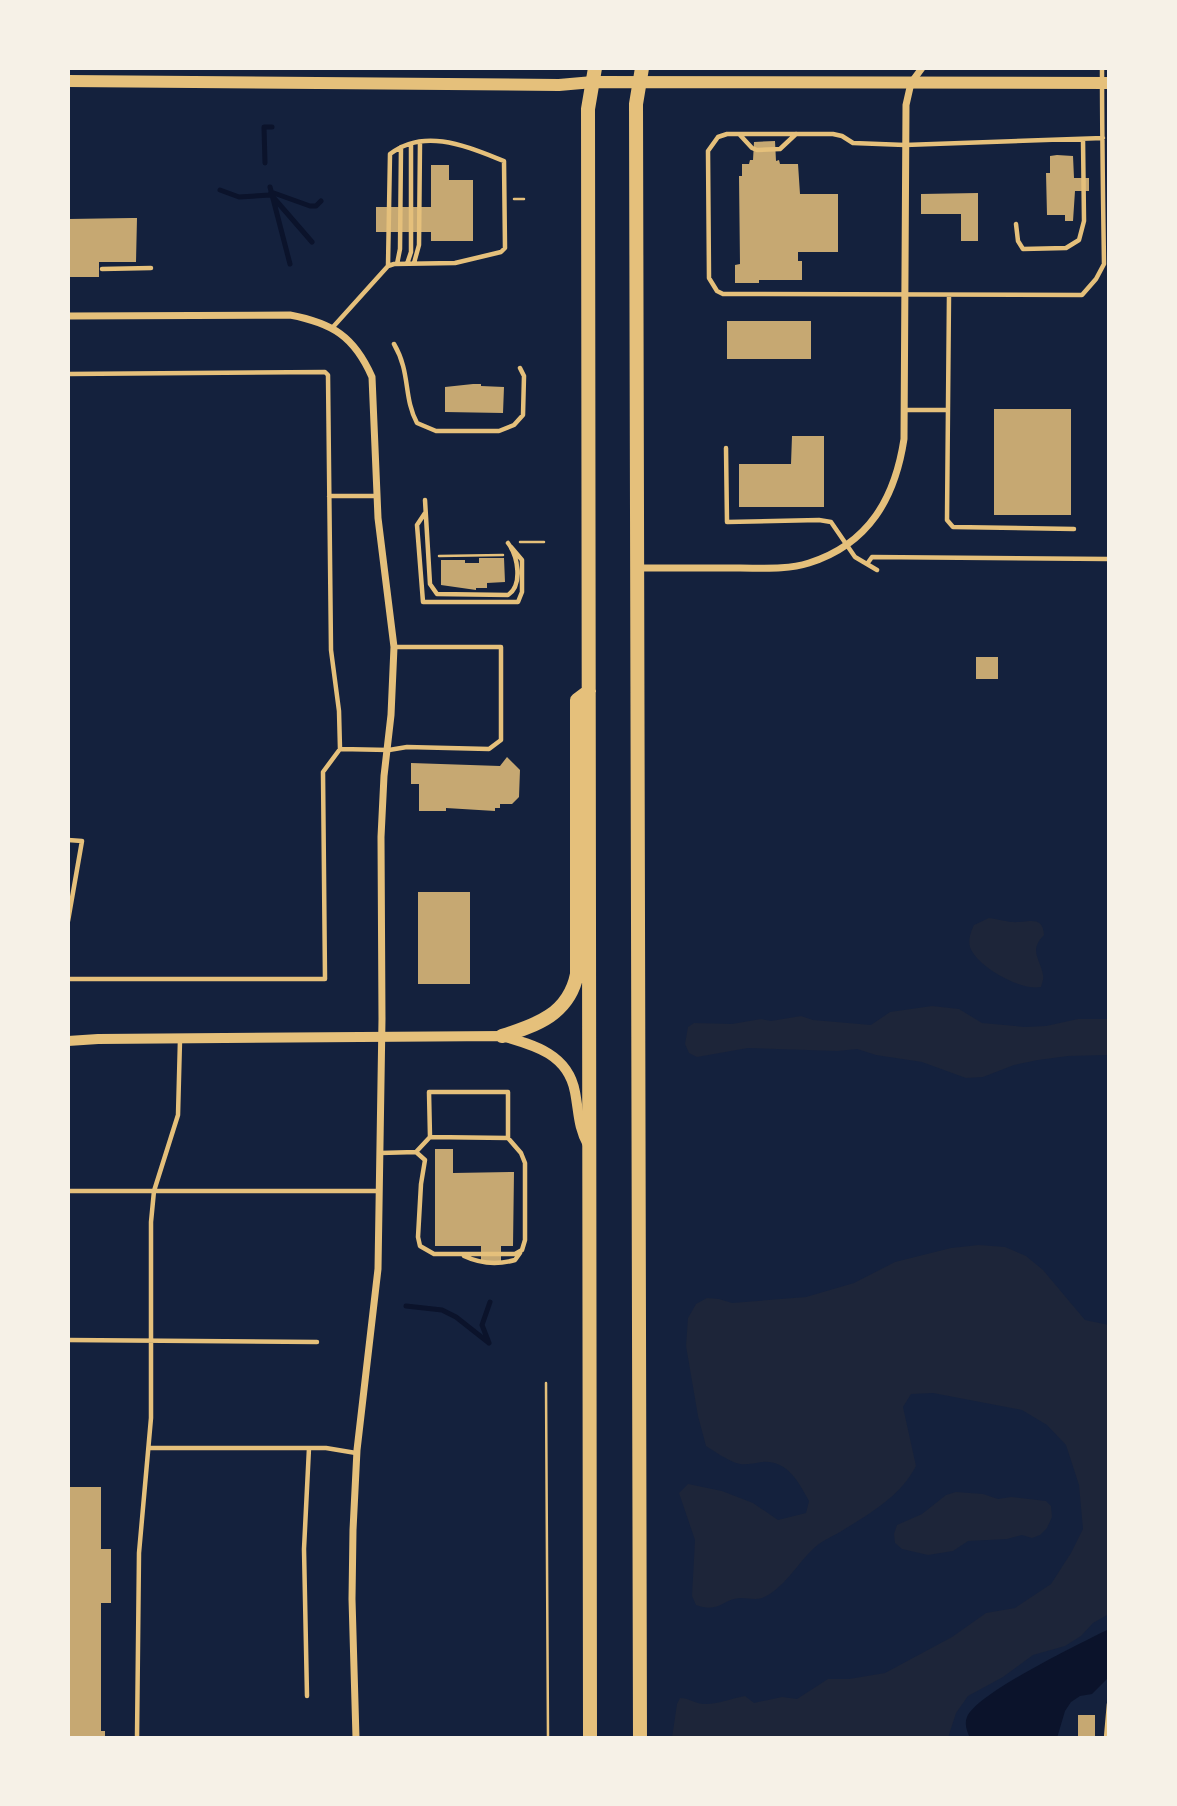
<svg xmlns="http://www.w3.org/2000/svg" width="1177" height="1806" viewBox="0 0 1177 1806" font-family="Montserrat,sans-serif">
<rect width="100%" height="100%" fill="#14213d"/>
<path fill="#1d2539" d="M989 918C998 919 1010 923 1019 922 1032 921 1043 917 1044 935 1028 951 1041 960 1043 975 1044 979 1042 983 1041 987 1021 991 977 967 970 947 968 940 971 931 974 925Z
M932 1006 959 1009 982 1023 1025 1027 1046 1026 1078 1019H1109V1055L1068 1056 1038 1060 1014 1065 983 1077 966 1078 922 1062 876 1055 857 1049 837 1051 748 1048 697 1057 689 1053 685 1044 688 1027 694 1023 732 1024 761 1019 771 1021 801 1016 813 1020 871 1025 890 1012Z
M979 1245 1005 1247 1026 1256 1043 1270 1085 1320 1109 1325V1614L1093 1623 1081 1636 1065 1646 1033 1655 1003 1677 968 1696 956 1713 948 1738H672L677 1704 680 1698C689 1698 694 1703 703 1704 717 1705 732 1698 745 1696L754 1703 782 1697 797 1699 828 1679H849L885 1673 952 1637 986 1613 1015 1608 1051 1584 1071 1553 1083 1529 1079 1485 1066 1445 1047 1425 1022 1410 933 1393 911 1394 903 1407 916 1466C900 1497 869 1514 840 1532 831 1537 820 1542 813 1549 797 1564 783 1590 762 1598 756 1600 748 1598 741 1598 724 1598 719 1614 696 1605L692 1596 695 1540 679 1493 688 1484 722 1491 753 1503 778 1520 806 1513 809 1501C798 1481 787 1460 762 1462 755 1463 747 1465 740 1464 728 1461 717 1453 706 1446L698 1416 686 1346 688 1318 696 1304 707 1298 719 1299 732 1303 806 1297 854 1283 895 1262 951 1248Z
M956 1492 983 1494 998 1499 1011 1497 1046 1501 1051 1506 1052 1517 1047 1528 1040 1535 1032 1538 1022 1535 1007 1539 968 1541 953 1551 928 1555 902 1549 895 1543 894 1534 897 1525 922 1514 946 1495Z"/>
<path fill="#0b132b" d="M1109 1629V1677L1092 1694 1080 1696 1071 1702 1065 1711 1057 1738H970C967 1731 964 1724 967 1717 977 1693 1081 1643 1109 1629Z"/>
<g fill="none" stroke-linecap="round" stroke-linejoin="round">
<path stroke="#0b132b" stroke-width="5" d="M265 163 264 127H272
M270 187 290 264
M220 190 239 197 270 195 271 192 310 206H316L321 201
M273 197 312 242
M406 1306 442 1310 456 1317 489 1343
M489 1343 482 1325 490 1302"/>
</g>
<path fill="#c6a872" d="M775 141 776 161 779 160 780 164H798L800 194H838V252H798V261H802V280H759V283H735V265L740 264 739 176H742V164H749L750 160H753L754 142Z
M1057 155 1073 156 1074 178H1089V191H1075L1073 221H1065V215H1047L1046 173H1050V156Z
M431 165H449V180H473V241H431V232H376V207H431Z
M978 193V241H961V214H921V194Z
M132 218H137L136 262H99V277H68V219Z
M727 321H811V359H727Z
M473 384H481V386L504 387 503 413 445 412V387Z
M994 409H1071V515H994Z
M792 436H824V507H739V464H791Z
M479 558H504L505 582 487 583V588H476V590L441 585V560H465V563H479Z
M976 657H998V679H976Z
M507 757 520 770 519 797 512 804H500V808H495V811L446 808V811H419V784H411V763L500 766Z
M418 892H470V984H418Z
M435 1149H453V1173L514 1172 513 1246H501V1262H481V1246H435Z
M68 1487H101V1549H111V1603H101V1731H105V1738H68Z
M1078 1715H1095V1738H1078Z"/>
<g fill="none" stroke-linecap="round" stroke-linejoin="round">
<path stroke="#e5c07b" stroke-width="2.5" d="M514 199H524
M520 542H544
M439 556 503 555
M546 1383 548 1738"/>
<path stroke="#e5c07b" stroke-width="4.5" d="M1102 68C1102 134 1103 199 1104 264L1096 279 1082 295 723 294 717 291 709 278 708 151 718 137 727 134H833L842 136 853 143 905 145 1103 138
M740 135 752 148 757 150 780 149 796 134
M1016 224 1018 241 1023 249 1066 248 1079 240 1084 221 1083 139
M414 263 419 245 420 142
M397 264 400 249 401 147
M407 264 411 252V144
M102 269 151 268
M949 295 947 520 953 527 1074 529
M333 327 388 266 394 264 455 263 501 252 505 248 504 161C468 147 425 127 390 154L388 266
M394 344C411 373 403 397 417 423L436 431H499L514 425 523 415 524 376 520 368
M68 374 325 372 328 375 331 650 339 711 340 749 389 750 407 747 489 749 501 740V647H394
M904 410H948
M726 448 727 522 819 520 831 522 855 557 877 570
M329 496H377
M425 500 430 584 437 594 508 595C523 585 518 556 508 543
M425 513 417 525 423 602H518L522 592V560L511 547
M867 564 872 557 1108 559
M68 840 82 841 68 921
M68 979H325L323 772 340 749
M416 1152 425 1160 421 1184 418 1237 420 1246 434 1254H515L522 1250 525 1240V1163L521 1153 508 1138
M380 1153 416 1152 430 1137 429 1092H508V1138L430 1137
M68 1191H379
M464 1256C481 1264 497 1265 515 1260L520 1253
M68 1340 317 1342
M150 1448H326L356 1453
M307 1696 304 1549 309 1448
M137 1738 139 1553 151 1418V1222L154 1191 178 1115 180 1040
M1106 1738 1109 1704"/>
<path stroke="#e5c07b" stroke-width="7" d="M68 316 290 315C332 323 354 336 372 377L378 518 394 647 391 715 384 776 381 837 382 1019 378 1269 357 1450 353 1530 352 1599 356 1738
M638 568C672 568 706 568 740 568 763 568 787 570 809 563 869 544 895 498 904 439L906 105 911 83 922 68"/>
<path stroke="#e5c07b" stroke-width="10" d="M68 1041 98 1039 502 1036C534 1045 568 1054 575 1092 579 1113 578 1127 588 1145"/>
<path stroke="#e5c07b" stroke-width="12" d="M68 81 559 85 593 82 1109 83"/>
<path stroke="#e5c07b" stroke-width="14" d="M502 1036C537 1025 569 1014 577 974V700L589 691
M590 1738 588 109 595 68
M640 1738 636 104 642 68"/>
</g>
<rect width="1177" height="1806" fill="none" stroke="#f6f1e7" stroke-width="140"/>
</svg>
